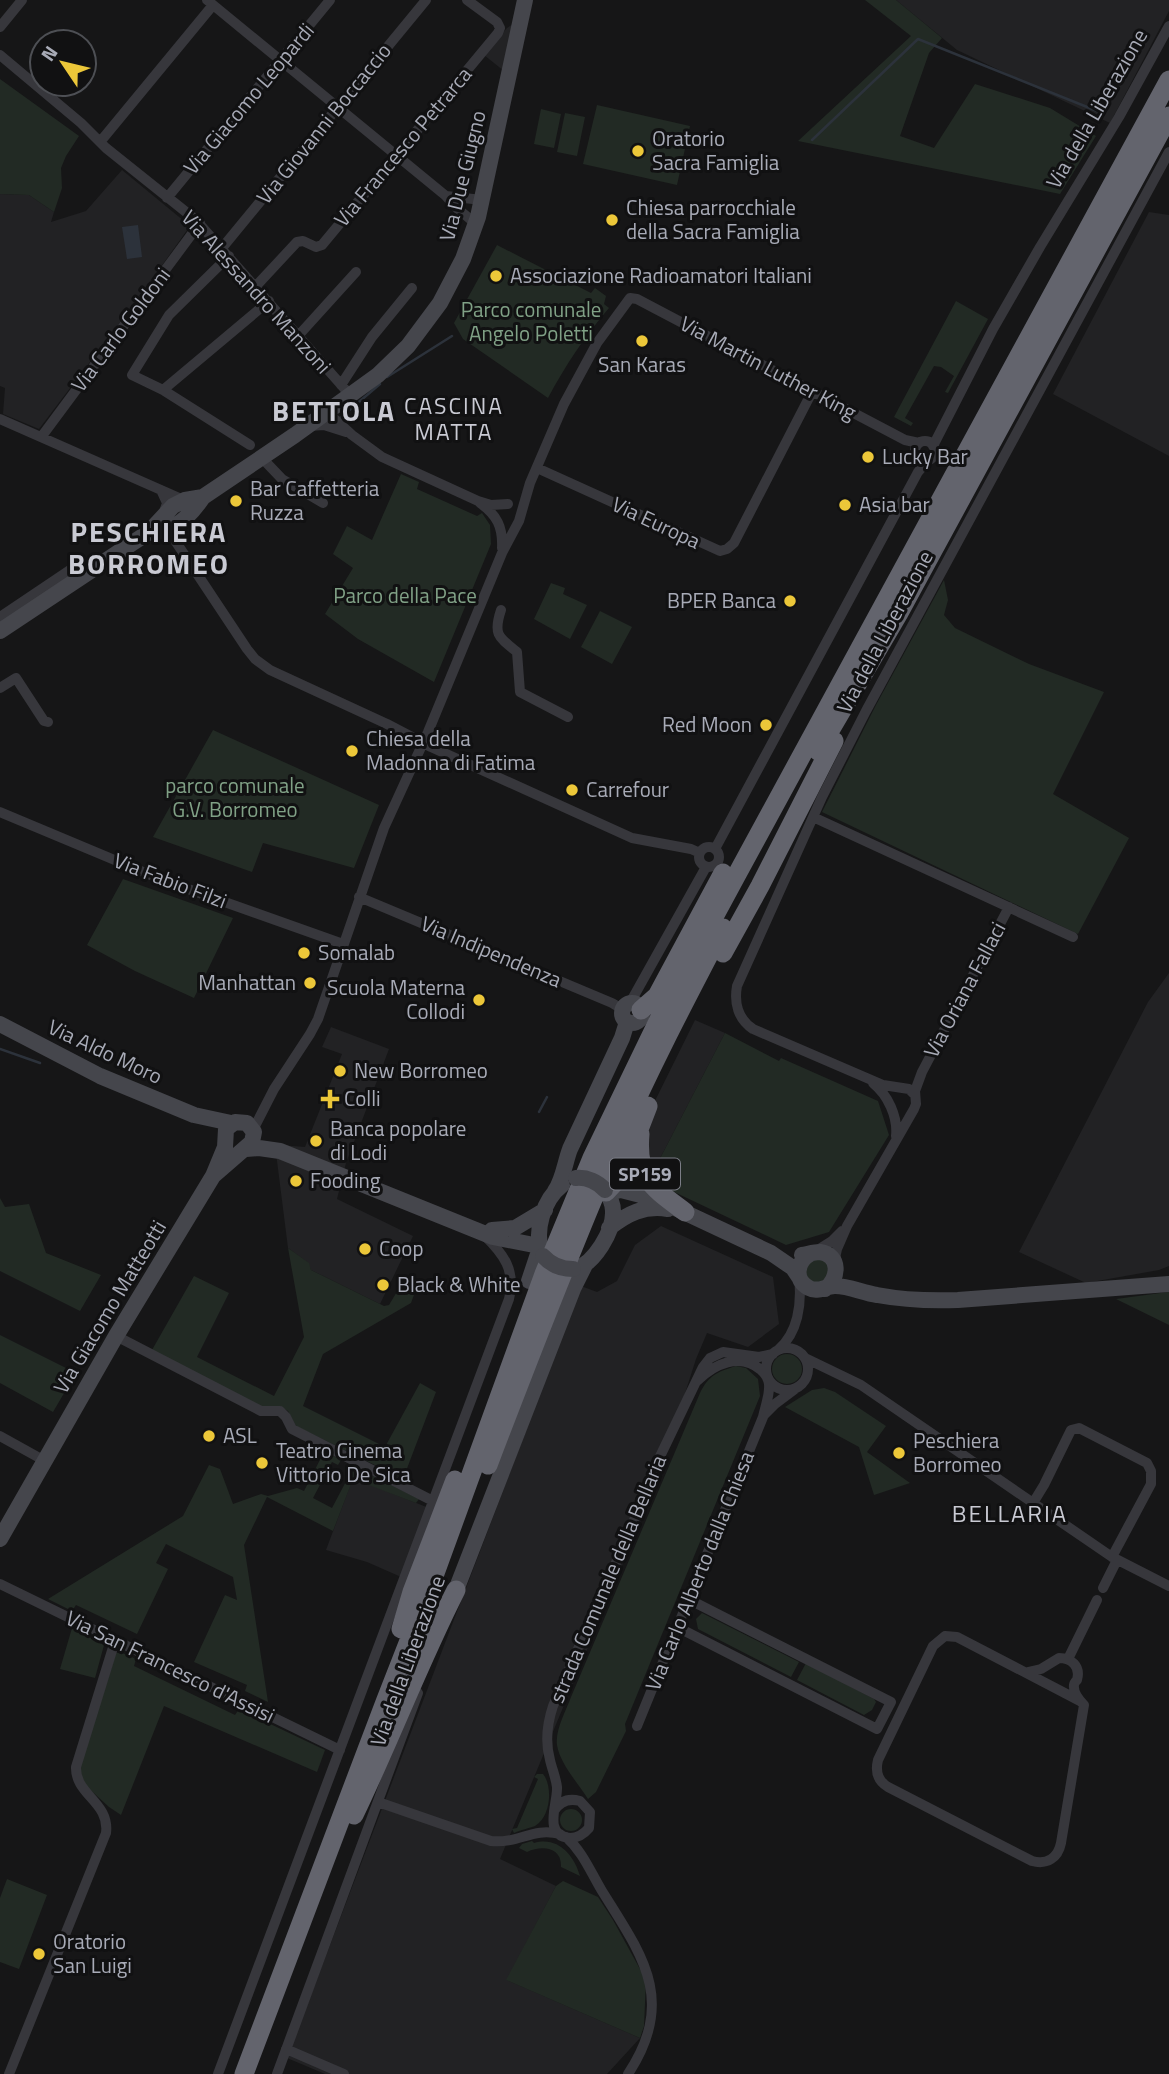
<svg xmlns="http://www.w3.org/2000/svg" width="1169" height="2074" viewBox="0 0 1169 2074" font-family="'Titillium Web',sans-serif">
<rect width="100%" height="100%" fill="#161617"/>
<path fill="#222224" d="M896 0H1169V11L1110 123 957 50Z
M513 24 504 71 484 55 507 28Z
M122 170 190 226 143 292 39 429 3 414 5 388 0 386V194L29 195 54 212 51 222 86 211Z
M1149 212 1169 215V456L1053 394Z
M1169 973V1266L1159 1270 1086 1283 1019 1252 1148 1002Z
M695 1020 725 1033 652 1174 644 1154 646 1119Z
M331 1027 389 1049 346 1163 337 1199 413 1236 380 1304 311 1270 308 1263 288 1248 276 1153 280 1145 305 1147 342 1054 322 1047Z
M661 1226 773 1277 779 1324 748 1347 707 1333 696 1359 656 1484 500 1859 556 1886 507 1980 640 2038 607 2074H325L287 2058 581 1286 597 1292 617 1281 635 1245Z
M353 1478 434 1510 408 1580 367 1562 326 1550Z"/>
<path fill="#222a24" d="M865 0H896L942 38 929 53 900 136 934 148 975 84 1050 108 1096 136 1060 194 798 141 911 36Z
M0 79 79 136 66 156 61 168 62 188 54 212 29 195 0 194Z
M597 105 690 126 677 185 583 164Z
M541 109 561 114 554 148 534 144Z
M565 113 585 117 577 156 557 152Z
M497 245 591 293 595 288 606 296 604 304 609 308C585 336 565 366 548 398L463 339 454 323Z
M956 301 988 319 948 393 945 392 954 376 941 367 934 366 905 418 913 423 911 426 894 417Z
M401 474 419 482 417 489 477 516 482 513 490 525 491 544 434 682 358 639 325 614 353 568 333 554 347 526 372 540Z
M944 580 948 600 944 615 955 628 1029 664 1104 692 1053 794 1129 838 1078 934 822 812 876 705Z
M551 583 565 588 563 594 587 605 570 639 534 619Z
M600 611 632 627 612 664 581 647Z
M213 730 379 805 354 868 263 843 252 872 153 837Z
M123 879 233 918 194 998 135 971 87 945Z
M725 1033 779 1061 781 1058 878 1101 889 1135 829 1232 786 1245 670 1190 652 1174Z
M0 1198 5 1207 29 1204 46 1253 101 1275 80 1311 0 1271Z
M288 1248 309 1263 311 1270 384 1306 389 1305 401 1285 415 1292 411 1303 323 1354 303 1406 385 1447 420 1383 436 1392 403 1479 296 1426 288 1411 280 1406H258L152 1350 194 1276 229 1293 197 1357 274 1396 304 1337Z
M815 1258 826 1262 829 1270 824 1281 815 1283 808 1280 804 1268Z
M1169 1292V1325L1116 1299 1168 1292Z
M0 1335 76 1373 53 1412 0 1383Z
M772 1369a15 15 0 1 1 30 0a15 15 0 1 1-30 0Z
M736 1366 746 1368 758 1379 760 1396 625 1724 626 1731 596 1792 588 1799C578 1783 560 1764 557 1745 555 1730 566 1711 571 1697L700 1393C709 1375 717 1372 736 1366Z
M824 1388 835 1392 886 1426 867 1452 910 1483 874 1495 859 1447 785 1407 812 1390Z
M319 1448 341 1460 338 1465 332 1462 313 1498 332 1508 351 1472 347 1469 349 1464 419 1499 416 1503 353 1479 333 1531 267 1497 244 1545 268 1702 245 1691 247 1685 194 1662 225 1595 237 1600 233 1577 166 1544 156 1563 168 1569 137 1634 76 1605 72 1611 48 1599 183 1516 209 1465 220 1469 233 1504 261 1494 268 1496 297 1488 304 1491 323 1454 316 1450Z
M702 1613 799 1662 791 1677 698 1629 696 1619Z
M72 1628 104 1645 95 1678 60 1669Z
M120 1652 136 1659 134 1666 235 1715 239 1709 325 1750 317 1772 164 1706 121 1815 109 1807 85 1785 82 1781 80 1768 116 1653Z
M806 1663 874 1699 876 1702 872 1710 864 1715 797 1680Z
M537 1774H543C553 1786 551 1817 535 1826 530 1828 520 1830 514 1833L512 1829 517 1828 538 1779 534 1777Z
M560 1820a11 11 0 1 1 22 0a11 11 0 1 1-22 0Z
M532 1841 534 1843C558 1836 574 1855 580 1876L561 1867C562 1847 542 1845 527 1852L519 1848 522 1844Z
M7 1879 47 1895 19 1969 0 1962V1898Z
M563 1881 598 1897 613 1920 646 1980 644 2026 640 2038 506 1980 556 1886Z"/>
<path fill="#2c323b" d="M138 225 142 257 127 259 122 227Z"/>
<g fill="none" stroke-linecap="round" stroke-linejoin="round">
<path stroke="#2c323b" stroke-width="2.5" d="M812 140 918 39 1102 113
M387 377 452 336
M340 418 380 384
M0 1049 40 1063
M539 1112 547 1097"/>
<path stroke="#37373c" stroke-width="10" d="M207 0 446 196 458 209 476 224
M0 27 22 0
M0 55 81 123 106 148 196 220 351 396
M100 142 213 5
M446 196 482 200
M167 198 330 0
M222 248 426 0
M229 256 169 315 132 375 163 390 250 445
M256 286 297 242 303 241 316 247 322 245 498 33 500 28 497 22 467 0
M298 336 356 272
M341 385 372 337 412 288
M163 390 269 301
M328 413 352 435 382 457 478 501 491 505 508 504
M0 419 186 501
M309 426 324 425 346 432
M42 436 200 223
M915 451a10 10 0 1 1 20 0a10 10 0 1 1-20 0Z
M933 446 993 329 1040 247 1119 117 1169 26
M261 457 282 479 323 503
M537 468 720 551 727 549 734 543 812 392
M161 490 167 503 162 518 164 524 247 649 255 659 270 670 387 724 431 747 632 838 691 849 700 853
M480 503C497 515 503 527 502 548
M501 610C493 634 498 637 517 652L520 692 568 717
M0 617 76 566 83 576
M0 688 16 678 44 721 48 722
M0 812 160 879 343 944
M813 817 1073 937
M699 857a10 10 0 1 1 20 0a10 10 0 1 1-20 0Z
M715 849 918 472 929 459
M359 897 612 1003 622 1009
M630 1003 706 867
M873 1083C888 1095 898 1117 896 1136
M915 1095 909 1089 883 1085 753 1029C738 1019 734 1003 737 986L822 797 866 711 1169 152
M253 1130 274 1089 310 1034 318 1019 384 828 428 732 502 553 519 521 530 483 564 404 597 343 630 298 637 299 905 440 919 443
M813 1253 832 1241 842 1231
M834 1263 837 1249 847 1226 914 1109 916 1104 915 1091 922 1072 1009 907
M116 1336 261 1411H280L286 1417 292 1429 433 1501
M766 1369a21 21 0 1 1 42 0a21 21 0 1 1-42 0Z
M778 1350C798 1333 802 1304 799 1278
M805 1358 861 1385 1112 1557 1169 1586
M764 1415 775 1404 795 1389
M0 1436 45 1461
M1033 1503 1044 1485 1071 1430 1079 1428 1147 1463 1151 1471V1484L1112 1557
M0 1584 340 1750
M1103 1588 1117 1560
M677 1627 877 1729 891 1702 688 1599
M1068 1659 1097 1600
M1028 1672 1041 1669 1059 1658C1071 1658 1081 1666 1077 1680 1076 1681 1074 1683 1074 1685 1073 1692 1079 1700 1084 1705L1061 1843C1058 1858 1047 1865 1032 1861L888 1787C878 1781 875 1772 878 1760L933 1646 945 1636 957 1637 1080 1701
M637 1726 763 1417C765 1407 770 1395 769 1384 768 1378 766 1374 761 1370 740 1352 714 1364 697 1381
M378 1802 491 1841C519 1844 532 1827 560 1834
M554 1811C560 1801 569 1798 580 1801L590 1812 589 1828C584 1834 578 1838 570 1838 542 1836 558 1803 557 1787 556 1778 552 1769 550 1760 545 1742 547 1724 553 1706L629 1533 653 1471 703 1367 710 1358 723 1352 759 1357 773 1354
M566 1837C583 1852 590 1871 602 1891 642 1955 677 2000 628 2074
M286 2049 344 2074
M9 2074 106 1833C110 1802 75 1795 76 1767L115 1641
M218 2074 509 1299C516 1271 504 1254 484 1235
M277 2074 418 1693"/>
<path stroke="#45464c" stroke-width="16" d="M149 532C173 534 191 515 203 497L295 435 378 375 408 346 440 303 463 259 478 217 525 0
M0 631 149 532 173 506 185 500 203 497
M622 1013a10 10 0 1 1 20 0a10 10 0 1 1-20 0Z
M0 1024 100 1076 194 1115 231 1123
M246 1149 259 1148 280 1151 493 1237 539 1246
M555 1191C563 1180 565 1162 570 1149L622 1038 627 1022
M607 1193 621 1190 656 1199 771 1253 793 1268 799 1277
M609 1228C627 1214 644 1205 668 1209
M492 1230 515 1228 545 1210
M542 1253C534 1231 543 1200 562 1185
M810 1254C797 1261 793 1280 809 1288 818 1293 825 1286 835 1286 849 1286 863 1293 877 1295 904 1300 931 1301 958 1300L1169 1284
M802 1255C808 1254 814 1252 820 1252 841 1255 839 1279 825 1289
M575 1269C594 1264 614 1231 613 1211 613 1203 610 1197 605 1190
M529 1281 540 1248
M0 1539 116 1336 213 1176 225 1147 226 1129 235 1122 247 1123 254 1132 252 1142 213 1176
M456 1590 573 1289 585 1265"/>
<path stroke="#63646d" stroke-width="19" d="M818 751 899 613 1169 116
M723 953 760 886 834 741
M641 1010 657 996 723 873
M640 1134C636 1179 653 1188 685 1212
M606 1192 621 1176 648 1106
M488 1465C530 1355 572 1246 619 1138 650 1067 687 997 723 928
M401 1629 412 1592 455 1480
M354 1815C390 1740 419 1663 456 1590
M244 2074 385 1702 430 1587 544 1274 592 1158 661 1015 735 878 1169 80"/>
<path stroke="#45464c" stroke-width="16" d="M576 1178C587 1177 598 1182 605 1190
M543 1256C551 1265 561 1269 573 1269"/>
</g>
<g fill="#ecc739" stroke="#111112" stroke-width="2.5">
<circle cx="638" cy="151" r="7"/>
<circle cx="612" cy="220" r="7"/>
<circle cx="496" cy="276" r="7"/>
<circle cx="642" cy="341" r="7"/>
<circle cx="868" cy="457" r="7"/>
<circle cx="236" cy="501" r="7"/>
<circle cx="845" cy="505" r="7"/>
<circle cx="790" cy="601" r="7"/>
<circle cx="766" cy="725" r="7"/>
<circle cx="352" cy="751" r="7"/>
<circle cx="572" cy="790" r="7"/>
<circle cx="304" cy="953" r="7"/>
<circle cx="310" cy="983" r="7"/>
<circle cx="479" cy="1000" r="7"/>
<circle cx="340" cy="1071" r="7"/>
<path d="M326.5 1088.5h7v7h7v7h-7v7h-7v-7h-7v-7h7z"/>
<circle cx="316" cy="1141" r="7"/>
<circle cx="296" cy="1181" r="7"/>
<circle cx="365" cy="1249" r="7"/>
<circle cx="383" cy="1285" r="7"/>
<circle cx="209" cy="1436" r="7"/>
<circle cx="899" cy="1453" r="7"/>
<circle cx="262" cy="1463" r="7"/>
<circle cx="39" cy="1954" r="7"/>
</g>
<g text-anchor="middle" stroke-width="6" stroke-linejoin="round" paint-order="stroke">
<rect fill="#111112" stroke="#7b7d86" stroke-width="2" x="610" y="1158.5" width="70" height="31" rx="5"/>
<g font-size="19" font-weight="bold" fill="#a8abb7">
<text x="645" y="1181">SP159</text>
</g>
<g font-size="21" fill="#a8abb7" stroke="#111112">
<text transform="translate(249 99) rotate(-50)" y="7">Via Giacomo Leopardi</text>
<text transform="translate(1097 109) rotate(-60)" y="7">Via della Liberazione</text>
<text transform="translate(324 124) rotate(-51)" y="7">Via Giovanni Boccaccio</text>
<text transform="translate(403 147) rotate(-50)" y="7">Via Francesco Petrarca</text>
<text transform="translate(463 176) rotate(-76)" y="7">Via Due Giugno</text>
<text transform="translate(256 292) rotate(48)" y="7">Via Alessandro Manzoni</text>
<text transform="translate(121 330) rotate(-53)" y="7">Via Carlo Goldoni</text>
<text transform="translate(768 368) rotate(28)" y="7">Via Martin Luther King</text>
<text transform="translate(656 523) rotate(25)" y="7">Via Europa</text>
<text transform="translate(885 632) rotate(-62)" y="7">Via della Liberazione</text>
<text transform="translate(170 881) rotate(21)" y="7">Via Fabio Filzi</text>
<text transform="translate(491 952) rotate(23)" y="7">Via Indipendenza</text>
<text transform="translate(965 990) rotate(-62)" y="7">Via Oriana Fallaci</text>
<text transform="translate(105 1052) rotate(25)" y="7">Via Aldo Moro</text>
<text transform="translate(110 1307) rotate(-59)" y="7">Via Giacomo Matteotti</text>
<text transform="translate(700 1571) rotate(-68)" y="7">Via Carlo Alberto dalla Chiesa</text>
<text transform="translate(608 1579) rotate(-67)" y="7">strada Comunale della Bellaria</text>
<text transform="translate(408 1661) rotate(-70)" y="7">Via della Liberazione</text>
<text transform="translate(170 1667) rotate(26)" y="7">Via San Francesco d'Assisi</text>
</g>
<g font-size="21" fill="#a8abb7" stroke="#111112" text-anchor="start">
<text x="652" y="146">Oratorio<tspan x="652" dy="24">Sacra Famiglia</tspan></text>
<text x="626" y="215">Chiesa parrocchiale<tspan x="626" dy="24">della Sacra Famiglia</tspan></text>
<text x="510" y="283">Associazione Radioamatori Italiani</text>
<text x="642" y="372" text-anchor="middle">San Karas</text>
<text x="882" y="464">Lucky Bar</text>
<text x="250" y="496">Bar Caffetteria<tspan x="250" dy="24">Ruzza</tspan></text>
<text x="859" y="512">Asia bar</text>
<text x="776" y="608" text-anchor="end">BPER Banca</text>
<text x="752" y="732" text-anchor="end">Red Moon</text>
<text x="366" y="746">Chiesa della<tspan x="366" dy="24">Madonna di Fatima</tspan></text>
<text x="586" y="797">Carrefour</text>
<text x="318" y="960">Somalab</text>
<text x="296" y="990" text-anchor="end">Manhattan</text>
<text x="465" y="995" text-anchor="end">Scuola Materna<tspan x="465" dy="24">Collodi</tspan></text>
<text x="354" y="1078">New Borromeo</text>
<text x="344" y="1106">Colli</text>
<text x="330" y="1136">Banca popolare<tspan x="330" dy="24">di Lodi</tspan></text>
<text x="310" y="1188">Fooding</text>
<text x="379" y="1256">Coop</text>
<text x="397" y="1292">Black &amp; White</text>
<text x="223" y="1443">ASL</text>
<text x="913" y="1448">Peschiera<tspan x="913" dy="24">Borromeo</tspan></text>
<text x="276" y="1458">Teatro Cinema<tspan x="276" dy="24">Vittorio De Sica</tspan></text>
<text x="53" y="1949">Oratorio<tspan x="53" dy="24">San Luigi</tspan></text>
</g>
<g font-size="21" fill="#80a186" stroke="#111112">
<text x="531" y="317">Parco comunale<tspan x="531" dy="24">Angelo Poletti</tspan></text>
<text x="405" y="603">Parco della Pace</text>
<text x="235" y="793">parco comunale<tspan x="235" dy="24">G.V. Borromeo</tspan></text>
</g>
<g font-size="23" letter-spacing="2" fill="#c9cad3" stroke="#111112">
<text x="454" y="414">CASCINA<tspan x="454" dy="26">MATTA</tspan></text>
</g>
<g font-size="24" letter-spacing="2" fill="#c9cad3" stroke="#111112">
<text x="1010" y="1522">BELLARIA</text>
</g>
<g font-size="28" font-weight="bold" letter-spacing="2" fill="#c9cad3" stroke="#111112">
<text x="334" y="421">BETTOLA</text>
<text x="149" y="542">PESCHIERA<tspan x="149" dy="32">BORROMEO</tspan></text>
</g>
</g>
<g transform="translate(63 63) rotate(305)"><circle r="33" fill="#111112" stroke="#4d4f54" stroke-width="2"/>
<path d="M0-5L12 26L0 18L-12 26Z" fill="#ecc739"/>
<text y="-10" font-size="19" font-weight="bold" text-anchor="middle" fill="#a8abb7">N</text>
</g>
</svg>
